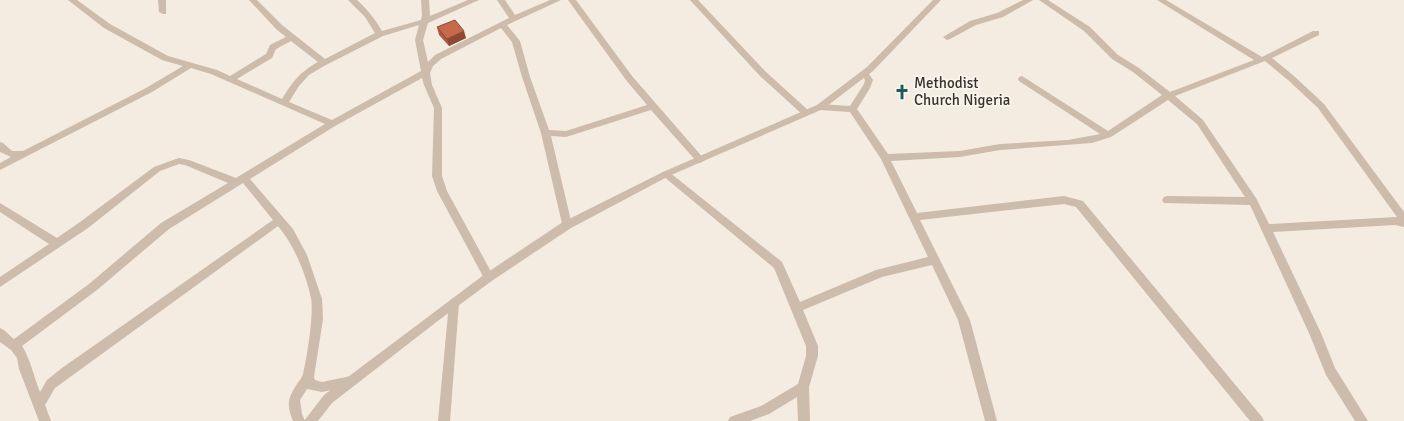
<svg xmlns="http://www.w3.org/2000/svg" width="1404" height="421" viewBox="0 0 1404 421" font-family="Signika,sans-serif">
<rect width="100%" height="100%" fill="#f4ebe1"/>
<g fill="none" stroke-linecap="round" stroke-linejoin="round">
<path fill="#cdbbac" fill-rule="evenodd" d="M68 0H77L110 24 168 56 217 70 230 76 266 54 270 45 286 37 276 29 249 0H257L282 25 325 59 375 33 365 17 348 0H357C367 9 375 19 382 31L421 20 422 15 421 0H429L430 16 468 0H479L428 23 423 40 428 62 435 55 509 18 497 0H505L515 15 550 0H561L507 25 520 41 530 77 549 130 566 131 647 105 626 80 568 0H576L632 76 705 160 700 163 697 162 651 110 566 137 551 136 572 225 571 228H563L541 133 522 77 512 42 501 28 441 59 433 66 430 73 432 85 442 108V176L447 191 494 277 493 280 489 281 485 280 437 191 432 176 434 108 424 85 422 78 335 126 250 179 293 229 307 255 322 299 323 319 314 377 315 380 322 382 351 376 355 377 357 381 355 385 322 392 307 389 300 400 302 414 305 421H293C286 405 288 398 297 384 299 381 302 378 303 374 307 358 314 313 311 298 306 274 294 245 278 226L55 388 45 405 51 421H39L19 369 17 358 11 350 0 342V328C5 330 9 335 14 339L89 284 161 223 228 183 185 165 179 164 160 171 88 228 0 287V277L49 244 0 212V203L57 238 80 222 154 167 176 159 179 158 189 160 236 178 325 124 211 74 191 68 152 92 0 170V163L11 157 0 152V142L3 143 12 151H23L146 88 183 66 162 60 104 28ZM419 25 415 40 421 71 332 120 289 102 299 86 309 75 324 66 383 36ZM291 41 318 62C300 72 293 81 282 99L237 79 272 58 276 49ZM243 183 273 220 62 368 47 380 40 392C34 377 30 358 22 346L97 290 169 229Z
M158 0H166V14H163L159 12Z
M690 0H698L766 72 809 111 810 113 809 115H803L760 76Z
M1023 0H1033L1003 17 976 25 950 39 947 40 943 37 970 21 997 13Z
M1039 0H1048L1090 27 1118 55 1139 68 1170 92 1254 60 1157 0H1166L1262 57 1313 31H1319V35L1272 58 1294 76 1324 104 1404 212V227L1395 225 1273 232 1321 333 1335 368 1368 421H1355L1326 375 1309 333 1250 205 1164 203 1162 200 1164 197 1167 196 1245 197 1197 124 1168 100 1111 137 1092 143 1000 150 960 157 891 161 917 213 1064 196 1083 201 1262 417 1264 421H1250L1076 207 1064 204 920 220 970 320 997 421H985L958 320 932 265 882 277 803 310 818 346V356L809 387 810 421H798L797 397 769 414 750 421H728L730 417 761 406 798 384 806 356V346L774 268 663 176 661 174 663 172H669L782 262 800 302 876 270 928 257 881 159 850 112 820 110 816 107 820 104 850 106 864 84 865 80 860 73 864 70 867 71 873 80 870 88 857 109 888 154 960 151 1000 144 1068 140 1100 134 1019 81 1018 79 1019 77 1022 76 1108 131 1162 95 1133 72 1112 59 1084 31ZM1265 61 1288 80 1318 108 1397 217 1269 224 1256 198 1203 120 1175 96Z
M454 298 458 300 459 303 450 421H438L449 303 450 300Z"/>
<path fill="#cdbbac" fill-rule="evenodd" d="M933 0H941L873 71 823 109 669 176 571 228 493 280 439 320 332 403 318 421H304L324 395 485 274 563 222 663 172 817 105 867 67Z"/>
</g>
<path fill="#ac5a40" d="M437 27 466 38 449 46 439 35Z"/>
<path fill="#8c4a34" d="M464 31 466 38 449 46 447 39Z"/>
<path fill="#c8694b" stroke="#8c4a34" d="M455 20 464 31 447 39 437 27Z"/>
<defs>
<symbol id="church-bare" viewBox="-9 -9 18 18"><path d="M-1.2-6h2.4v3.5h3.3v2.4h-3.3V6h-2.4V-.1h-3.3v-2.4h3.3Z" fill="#1f5a5e" stroke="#fbf5ee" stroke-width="2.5" paint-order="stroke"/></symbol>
</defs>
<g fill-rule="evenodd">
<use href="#church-bare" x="891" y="81" width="22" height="22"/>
</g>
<g text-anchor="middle" stroke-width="3.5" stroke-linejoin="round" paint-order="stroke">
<g font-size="15" fill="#3b302b" stroke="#fbf5ee" text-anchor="start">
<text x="914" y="88">Methodist<tspan x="914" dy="17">Church Nigeria</tspan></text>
</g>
</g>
</svg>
